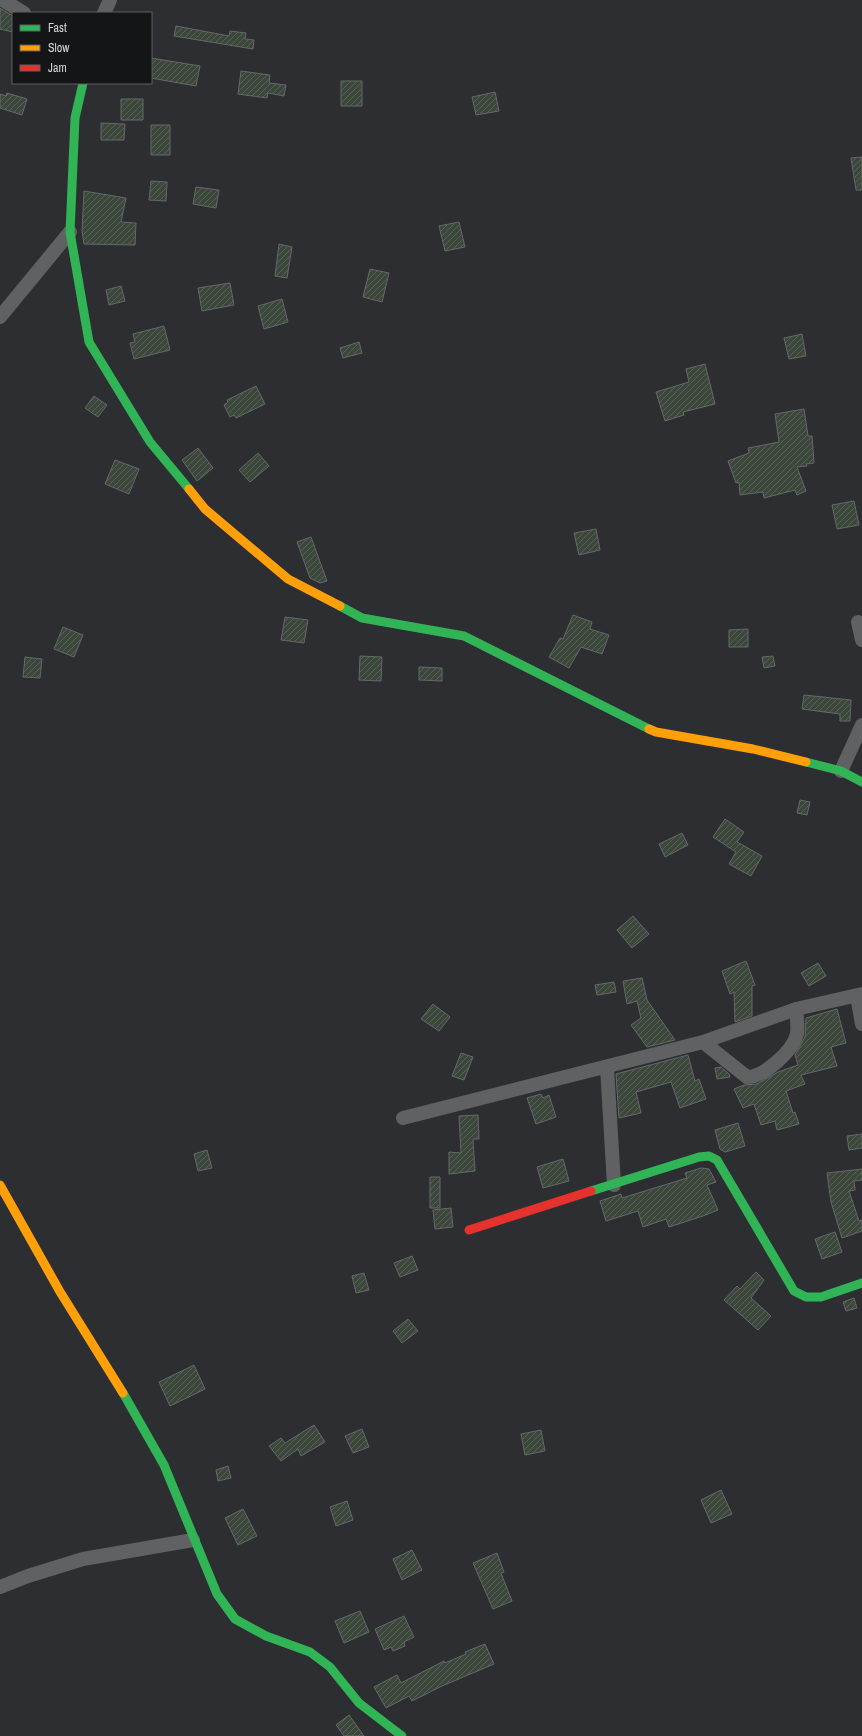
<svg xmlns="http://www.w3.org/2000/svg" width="862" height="1736" viewBox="0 0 862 1736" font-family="'Archivo Narrow',sans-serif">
<defs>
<pattern id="building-hatch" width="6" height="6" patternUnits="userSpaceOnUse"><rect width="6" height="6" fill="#3c473b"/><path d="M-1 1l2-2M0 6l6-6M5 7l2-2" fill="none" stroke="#576157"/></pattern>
</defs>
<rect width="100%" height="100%" fill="#2c2e31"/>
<path fill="url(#building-hatch)" stroke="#666869" d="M0 8 13 16V32L0 29Z
M176 26 229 36 230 31 246 33 245 39 254 40 253 49 174 36Z
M151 58 200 66 196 86 151 78Z
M241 71 270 75 269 83 286 85 284 96 268 93 267 98 238 94Z
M341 81H362V106H341Z
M495 92 499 111 476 115 472 97Z
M7 93 27 99 22 115 0 108V94L6 96Z
M121 99H143V120H121Z
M101 123 125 124 124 140H101Z
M151 125H170V155H151Z
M862 157V190H856L851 158Z
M151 181 167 182 166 201 149 200Z
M196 187 219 190 216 208 193 204Z
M84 191 126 198 121 222 136 223 135 245 84 244 82 231Z
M459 222 465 247 445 251 439 226Z
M279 244 292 247 287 278 275 276Z
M370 269 389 273 382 302 363 297Z
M230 283 234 305 202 311 198 288Z
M121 286 125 301 109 305 106 290Z
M282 299 288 322 264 329 258 306Z
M164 326 170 350 134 359 130 343 135 342 133 334Z
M802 334 806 356 789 359 784 338Z
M359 342 362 353 343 358 340 348Z
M705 364 715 404 683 412 684 415 665 421 656 392 689 382 686 369Z
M256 386 265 404 236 418 234 415 230 417 224 405 228 402 227 400Z
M94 396 107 405 98 417 85 408Z
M804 409 808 436H812L814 463 806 464 807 466 797 467 806 491 797 495 795 490 764 498 763 492 740 495 739 482 736 483 728 461 749 453 748 448 779 442 775 414Z
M198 448 213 468 197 481 182 460Z
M258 453 269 466 250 482 239 470Z
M115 460 139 469 129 494 105 484Z
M854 501 859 525 837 529 832 505Z
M596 529 600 550 579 555 574 533Z
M311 537 327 581 320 583 310 578 297 542Z
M573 615 592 622 590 629 609 635 602 654 581 647 569 668 549 657 560 638 563 639Z
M285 617 308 620 304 643 281 640Z
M63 627 83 635 74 657 54 649Z
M748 629V647H729V630Z
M360 656 382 657 381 681 359 680Z
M773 656 775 666 764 668 762 657Z
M25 657 42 659 40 678 23 677Z
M419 667 442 668V681L419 680Z
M804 695 851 700 850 721H840V714L802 709Z
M800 800 810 802 807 815 797 813Z
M725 819 744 832 737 842 762 856 751 876 729 864 736 852 713 837Z
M682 833 688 845 665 857 659 844Z
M633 916 649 934 632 948 617 930Z
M746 961 755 985 752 986V1016L735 1022 734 992 730 994 722 971Z
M818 963 826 976 809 986 801 973Z
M642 978 647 1000 675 1040 647 1047 631 1025 641 1018 637 1001 627 1004 623 981Z
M614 982 616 992 597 995 595 985Z
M433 1004 450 1017 439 1031 421 1019Z
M837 1009 846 1043 831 1047 837 1066 801 1075 805 1084 786 1091 793 1113 795 1112 799 1124 777 1130 775 1121 761 1125 754 1104 743 1108 734 1089 744 1085 757 1084 778 1072 798 1065 795 1055 805 1037 806 1018Z
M461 1053 473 1057 464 1080 452 1076Z
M688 1055 695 1081 699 1079 706 1099 680 1108 671 1082 636 1092 641 1113 619 1118 616 1074Z
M721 1067 729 1074 730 1077 717 1079 715 1068Z
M541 1094 543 1098 549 1095 556 1117 536 1124 527 1098Z
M478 1115 479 1139H473L475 1171 449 1174V1152L461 1153 459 1116Z
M738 1123 745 1146 725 1152 720 1149 715 1130Z
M862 1134V1148L849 1150 847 1136Z
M207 1150 212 1168 198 1171 194 1154Z
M563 1159 569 1181 543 1188 537 1167Z
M701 1168 709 1169 716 1182 707 1185 718 1210 703 1216 669 1227 666 1219 643 1227 638 1211 606 1221 600 1201 621 1194 622 1198 687 1178 685 1173Z
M862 1169V1180L854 1181 855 1190 849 1191 859 1221 862 1220V1231L842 1238 831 1202 827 1173Z
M430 1177H440V1208H430Z
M451 1208 453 1227 435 1229 433 1210Z
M835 1232 842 1252 822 1259 815 1239Z
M412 1256 418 1270 400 1277 394 1263Z
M756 1272 764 1280 751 1298 771 1316 758 1330 724 1300 737 1286 740 1289Z
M364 1273 369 1290 356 1293 352 1276Z
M854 1298 857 1308 846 1311 843 1302Z
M408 1319 418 1331 402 1343 393 1331Z
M194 1365 205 1389 170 1406 159 1382Z
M314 1425 325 1442 301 1456 298 1449 281 1461 269 1446 281 1438 285 1443Z
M362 1429 369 1447 353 1453 345 1436Z
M541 1430 545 1451 525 1455 521 1434Z
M228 1466 231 1478 218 1481 216 1470Z
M721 1490 732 1514 711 1523 701 1500Z
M347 1501 353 1520 336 1526 330 1507Z
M243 1509 257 1536 238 1545 225 1518Z
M412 1550 422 1570 402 1580 393 1559Z
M497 1553 504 1572 501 1573 512 1601 493 1609 473 1563Z
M360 1611 369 1632 344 1643 335 1621Z
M404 1616 414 1637 404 1642 405 1646 393 1651 391 1647 384 1650 375 1629Z
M485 1644 494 1664 442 1686 412 1701 409 1696 386 1708 374 1687 397 1675 401 1683 444 1661 445 1663 466 1654 465 1652Z
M349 1715 364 1736H344L336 1725Z"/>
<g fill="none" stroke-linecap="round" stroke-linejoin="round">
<path stroke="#606162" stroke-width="14" d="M3 0 24 13
M104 13 110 0
M0 317 70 232
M858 622 862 640
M841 771 862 725
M857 996 862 1024
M703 1042 747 1077C764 1077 793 1051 797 1034 798 1027 797 1017 796 1009
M607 1067 614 1185
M403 1118 703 1042 796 1009 862 994
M0 1587 28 1576 83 1559 193 1540"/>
<path stroke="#30b455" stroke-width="9" d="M83 83 75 118 70 232 89 342 150 442 189 489
M340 606 362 618 464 636 649 729
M806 762 841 771 862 782
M591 1191 699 1157 709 1156 717 1160 794 1291 806 1297H821L862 1283
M123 1393 164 1465 217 1594 235 1619 266 1636 310 1652 330 1667 359 1703 402 1736"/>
<path stroke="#ff9f0a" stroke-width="9" d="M189 489 205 509 288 579 340 606
M649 729 656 732 753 749 806 762
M0 1185 59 1290 123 1393"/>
<path stroke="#e5322d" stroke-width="9" d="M469 1230 591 1191"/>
</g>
<rect x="12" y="12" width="140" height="72" fill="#141517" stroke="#606164"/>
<rect x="20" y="25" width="20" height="6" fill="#30b455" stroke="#606164"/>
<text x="48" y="32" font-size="12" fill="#d3d4d8">Fast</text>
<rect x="20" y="45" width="20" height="6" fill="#ff9f0a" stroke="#606164"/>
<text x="48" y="52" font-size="12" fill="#d3d4d8">Slow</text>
<rect x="20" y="65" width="20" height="6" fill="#e5322d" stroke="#606164"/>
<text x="48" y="72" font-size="12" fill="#d3d4d8">Jam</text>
</svg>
